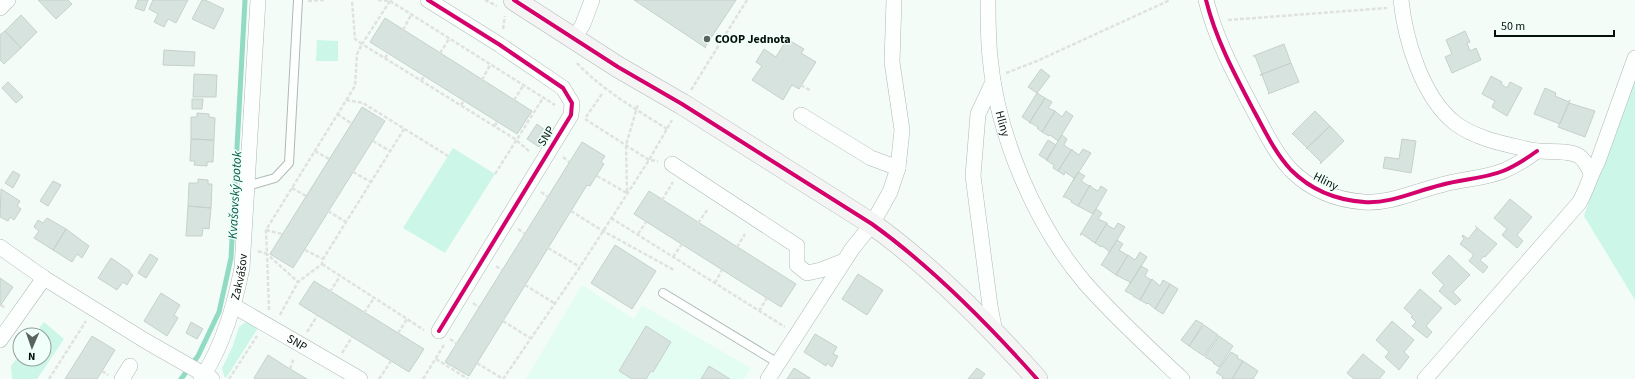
<svg xmlns="http://www.w3.org/2000/svg" width="1635" height="379" viewBox="0 0 1635 379" font-family="'Source Sans 3',sans-serif">
<rect width="100%" height="100%" fill="#f4fcf8"/>
<path fill="#e4fdf3" d="M582 285 634 319 642 305 751 368 744 379H526Z"/>
<path fill="#ccf6e8" d="M317 40 338 41V61H316Z
M1635 66V300L1584 216Z
M453 148 495 174 445 253 403 228Z
M44 322 64 339 37 379H12L11 366 20 354V359H44V335H34Z
M246 322 258 328 226 378 224 376 222 368 232 348 239 327Z"/>
<g fill="none" stroke-linecap="round" stroke-linejoin="round">
<path stroke="#91dac4" stroke-width="5" d="M181 379 198 356 219 312 231 258 245 0"/>
</g>
<path fill="#d7e3de" stroke="#c6d1cc" d="M38 0H68L72 4 56 19Z
M138 0H148L144 11 135 8Z
M153 0H188L176 23 168 19 164 27 154 22 158 14 149 9Z
M202 0H205L224 9 214 29 192 19Z
M634 0H736L705 47 706 48Z
M21 15 37 32 21 48 5 31Z
M385 18 532 111 517 134 370 42Z
M5 31 21 48 4 64 0 60V35Z
M1465 31 1470 42 1467 43 1470 51 1476 48 1481 60 1452 73 1445 57 1452 54 1446 40Z
M787 39 804 49 801 53 816 62 799 89 792 85 783 100 752 80 762 66 756 62 764 49 776 57Z
M1284 44 1291 63 1260 75 1262 74 1255 56H1253Z
M164 50 195 52 194 66 163 65Z
M1291 63 1299 82 1268 94 1269 93 1262 75H1260Z
M1041 69 1050 76 1037 93 1028 87Z
M194 74 217 75 216 97H193Z
M1491 76 1502 82 1501 84 1507 88 1510 82 1522 88 1507 116 1492 107 1495 101 1482 94Z
M8 82 23 97 16 103 2 88Z
M1545 88 1556 93 1555 96 1569 102 1570 100 1560 124 1534 114Z
M1037 93 1045 98 1030 122 1022 117Z
M1045 98 1052 102 1048 108 1055 111 1042 132 1037 128 1038 127 1031 123H1029Z
M192 99H203L202 109H192Z
M1569 103 1595 111 1585 137 1558 127Z
M362 107 385 121 293 268 270 254Z
M1055 111 1062 117 1066 111 1073 116 1058 141 1050 135 1049 136 1042 132Z
M1315 111 1330 126 1306 149 1307 148 1293 134H1292Z
M197 113 209 114V117L215 118 214 140 191 139V117H197Z
M537 124 549 133 539 147 527 139Z
M1330 126 1344 141 1320 164 1321 162 1307 148 1306 149Z
M1062 135 1067 139 1064 145 1071 150 1072 149 1058 171 1053 168 1054 165 1046 160Z
M191 139 214 140 213 162H207V166L194 165 195 161H190Z
M1402 139 1416 141 1411 173 1383 168 1385 157 1399 159Z
M1048 140 1056 145 1047 160 1039 155Z
M582 142 605 156 601 162 604 164 590 186 587 185 469 376 445 362Z
M1072 149V150L1079 155 1083 149 1091 153 1073 181 1074 178 1065 172 1064 175 1058 171Z
M13 171 20 175 13 188 5 183Z
M1078 172 1085 176 1081 181 1089 186 1090 185 1078 206 1071 202 1072 201 1065 197H1063Z
M198 179 208 180V184H212L211 208 188 206 189 183H198Z
M53 181 61 185 48 206 40 201Z
M1090 185 1091 187 1098 191 1101 186 1107 190 1093 214 1078 206Z
M1 189 20 201 17 206 21 209 14 220 10 217 8 221 0 217Z
M649 191 796 284 781 307 634 214Z
M1510 199 1532 217 1517 235 1523 241 1517 248 1502 235 1507 229 1494 218Z
M188 206 211 208 209 229 203 228 202 236H186Z
M1096 209 1102 213 1098 219 1107 223 1095 243 1082 234 1080 235Z
M47 218 66 229 53 250 34 238 39 231 34 227 38 220 43 223Z
M1107 223V225L1114 229 1118 223 1125 227 1109 253V251L1102 246 1101 247 1095 243Z
M1475 226 1497 244 1485 257 1484 256 1480 260 1488 267 1483 273 1469 261 1473 256V254L1460 244 1464 239 1462 236 1463 235 1468 239 1477 228Z
M66 229 89 246 82 258 77 254 72 262 53 250Z
M1117 240 1123 244 1119 250 1127 255H1128L1116 275 1102 265H1101Z
M615 245 656 271 632 309 591 283Z
M1140 252 1147 257 1130 284V282L1116 275 1128 255 1135 260Z
M150 254 158 259 146 278 138 273Z
M1449 255 1470 275 1453 292 1461 300 1455 305 1439 291 1444 285 1432 273Z
M111 258 130 271 129 272 133 275 127 285 123 282 117 290 98 278Z
M1141 266 1148 270 1145 276 1151 280 1152 279 1140 300 1133 296V295L1125 291Z
M858 274 883 290 867 315 842 299Z
M0 278 13 287 0 306Z
M1152 279 1160 286 1163 280 1170 284 1155 309 1148 303 1147 304 1140 300Z
M314 281 424 349 409 372 299 304Z
M1170 284 1178 289 1163 314 1155 309Z
M1420 289 1442 308 1426 326 1432 332 1427 338 1412 326 1416 322 1411 317 1413 316 1404 308Z
M161 293 180 305 174 315 178 318 167 336 144 321Z
M1196 320 1203 324 1189 346 1181 340Z
M1392 321 1414 340 1404 352 1409 357 1399 370 1385 357 1389 352 1376 340Z
M191 322 203 329 197 339 186 333Z
M1204 325 1218 335 1204 356 1189 346Z
M646 326 671 342 653 372 651 371 646 379H632L619 371Z
M815 334 837 347 833 354 838 356 832 367 827 363 826 366 804 352Z
M92 336 115 350 102 371 97 379H65Z
M1219 336 1233 346 1219 367 1213 363 1214 362 1205 357Z
M1231 352 1238 356 1237 358 1243 361 1232 379H1224L1222 378 1223 377 1217 373H1216Z
M1363 354 1385 372 1379 379H1354L1347 373Z
M268 355 290 369 307 379H255L254 378Z
M1243 361 1258 371 1253 379H1232Z
M709 366 730 379H701Z
M794 368 810 378 809 379H787Z
M977 368 985 374 981 379H968Z"/>
<g fill="none" stroke-linecap="round" stroke-linejoin="round">
<defs>
<path id="lane" d="M247 186 275 178 289 163 298 0
M663 293 778 363"/>
<g id="street">
<path d="M428 0 500 45 563 88 572 103 571 115 439 331"/>
<path id="s1" d="M988 0C988 19 988 38 990 57 997 135 1035 224 1085 283 1115 317 1149 348 1182 379"/>
<path d="M1206 0C1216 40 1235 75 1254 111 1265 131 1275 153 1291 170 1311 190 1336 200 1364 202 1390 204 1416 191 1441 185 1461 179 1483 179 1503 171 1515 166 1526 159 1537 151"/>
<path d="M1401 0C1405 39 1422 97 1455 123 1476 139 1505 144 1531 150 1545 153 1568 149 1579 156 1585 160 1588 167 1591 173"/>
<path d="M0 8 8 0"/>
<path d="M574 39 583 24 592 0"/>
<path d="M993 82 978 114 973 176 990 306 995 332"/>
<path d="M801 115 871 158 898 168"/>
<path d="M672 164 797 246V265L807 273 821 270 844 261"/>
<path d="M0 247 44 278 144 340 212 379"/>
<path id="s2" d="M234 306 360 379"/>
<path d="M0 340 44 278"/>
<path d="M122 379 130 366"/>
<path id="s3" d="M201 379C223 346 234 307 242 268L258 0"/>
<path d="M768 379 852 249 872 224 890 192 898 168 902 130 892 62 894 0"/>
<path d="M1425 379 1579 203C1587 190 1590 175 1598 161L1635 58"/>
</g>
<path id="secondary" d="M514 0 618 67 682 104 872 224C932 267 988 324 1037 379"/>
</defs>
<use href="#lane" stroke="#afb9b5" stroke-width="10"/>
<use href="#street" stroke="#afb9b5" stroke-width="16"/>
<use href="#secondary" stroke="#afb9b5" stroke-width="22"/>
<path stroke="#e0e2e1" stroke-width="2.5" stroke-dasharray="4 2" stroke-linecap="butt" d="M378 0 390 1 555 105
M485 0 497 6
M308 1 324 0
M390 1 362 44 515 139 530 152
M1228 20 1387 8
M503 29 505 16
M403 30 411 15
M440 53 449 39
M385 58 388 53
M577 63C602 90 636 109 667 129
M1006 73 1037 61 1170 0
M421 80 425 76
M482 80 490 65
M801 85 811 91
M691 90 747 0
M346 100 363 103 448 156
M514 100 523 86
M461 105 464 101
M337 114 351 123
M586 117 602 94
M585 119 649 160 658 161
M495 126 497 121
M373 141 390 151
M315 151 329 159
M563 157 569 162
M353 172 371 182
M495 174 543 98
M597 176 627 193 626 145 638 104
M292 188 306 196
M541 192 548 197
M662 200 673 182
M328 211 346 222
M571 211 603 231 674 270
M611 218 785 327
M698 223 708 209
M518 229 525 234
M266 230 282 234
M638 234 646 222
M737 247 745 234
M548 248 580 267
M305 250 323 259
M258 251 267 254 266 230 355 86 357 54 362 44 355 39 352 0
M673 257 682 244
M322 264 424 330
M496 266 502 270
M715 283 722 270
M525 285 554 303
M330 292 340 276
M473 303 479 307
M1 305 5 308
M269 310 267 254 298 282
M759 311 767 298
M364 313 374 298
M280 315 298 282 322 264 323 259 404 129
M503 321 530 338
M307 332 317 316
M398 333 407 319
M450 339 457 344
M342 353 352 337
M436 359 468 379
M477 363 503 379
M290 369 294 358
M102 371 108 375
M49 379 86 321
M229 379 257 336
M379 379 391 361
M423 379 444 345
M503 379 580 267 649 160 672 120"/>
<use href="#lane" stroke="#fdfffe" stroke-width="8"/>
<use href="#street" stroke="#fdfffe" stroke-width="15"/>
<use href="#secondary" stroke="#f4f4f4" stroke-width="21"/>
<defs>
<path id="cycleway" d="M428 0 500 45 563 88 572 103 571 115 439 331
M514 0 618 67 682 104 872 224C932 267 988 324 1037 379
M1206 0C1216 40 1235 75 1254 111 1265 131 1275 153 1291 170 1311 190 1336 200 1364 202 1390 204 1416 191 1441 185 1461 179 1483 179 1503 171 1515 166 1526 159 1537 151"/>
</defs>
<use href="#cycleway" stroke="#f0fff9" stroke-width="6"/>
<use href="#cycleway" stroke="#d6006c" stroke-width="4"/>
</g>
<circle fill="#58635f" stroke="#f0fff9" stroke-width="1.5" cx="707" cy="39" r="4"/>
<g text-anchor="middle" stroke-width="3" stroke-linejoin="round" paint-order="stroke">
<g font-size="12" font-weight="bold" fill="#04100c" stroke="#f0fff9" text-anchor="start">
<text x="715" y="43">COOP Jednota</text>
</g>
<g font-size="12" fill="#04100c" stroke="#f0fff9">
<text dy="4" stroke="none"><textPath href="#s1" startOffset="125">Hliny</textPath></text>
<text transform="translate(546 136) rotate(-58)" y="4">SNP</text>
<text transform="translate(1326 181) rotate(27)" y="4">Hliny</text>
<text dy="4" stroke="none"><textPath href="#s3" startOffset="110">Zakvášov</textPath></text>
<text dy="4" stroke="none"><textPath href="#s2" startOffset="73">SNP</textPath></text>
</g>
<g font-size="13" font-style="italic" fill="#065d49" stroke="#f0fff9">
<text transform="translate(234 195) rotate(-87)" y="5">Kvašovský potok</text>
</g>
</g>
<g transform="translate(32 347) rotate(182)"><circle r="19" fill="#f0fff9" stroke="#929f9a"/>
<path d="M0-3L7 15L0 10L-7 15Z" fill="#58635f"/>
<text y="-6" font-size="11" font-weight="bold" text-anchor="middle" fill="#04100c">N</text>
</g>
<path d="M1495 30v6h119v-6" fill="none" stroke="#04100c" stroke-width="2"/>
<text x="1501" y="30" font-size="12" fill="#04100c" stroke="#f0fff9" stroke-width="3" paint-order="stroke">50 m</text>
</svg>
